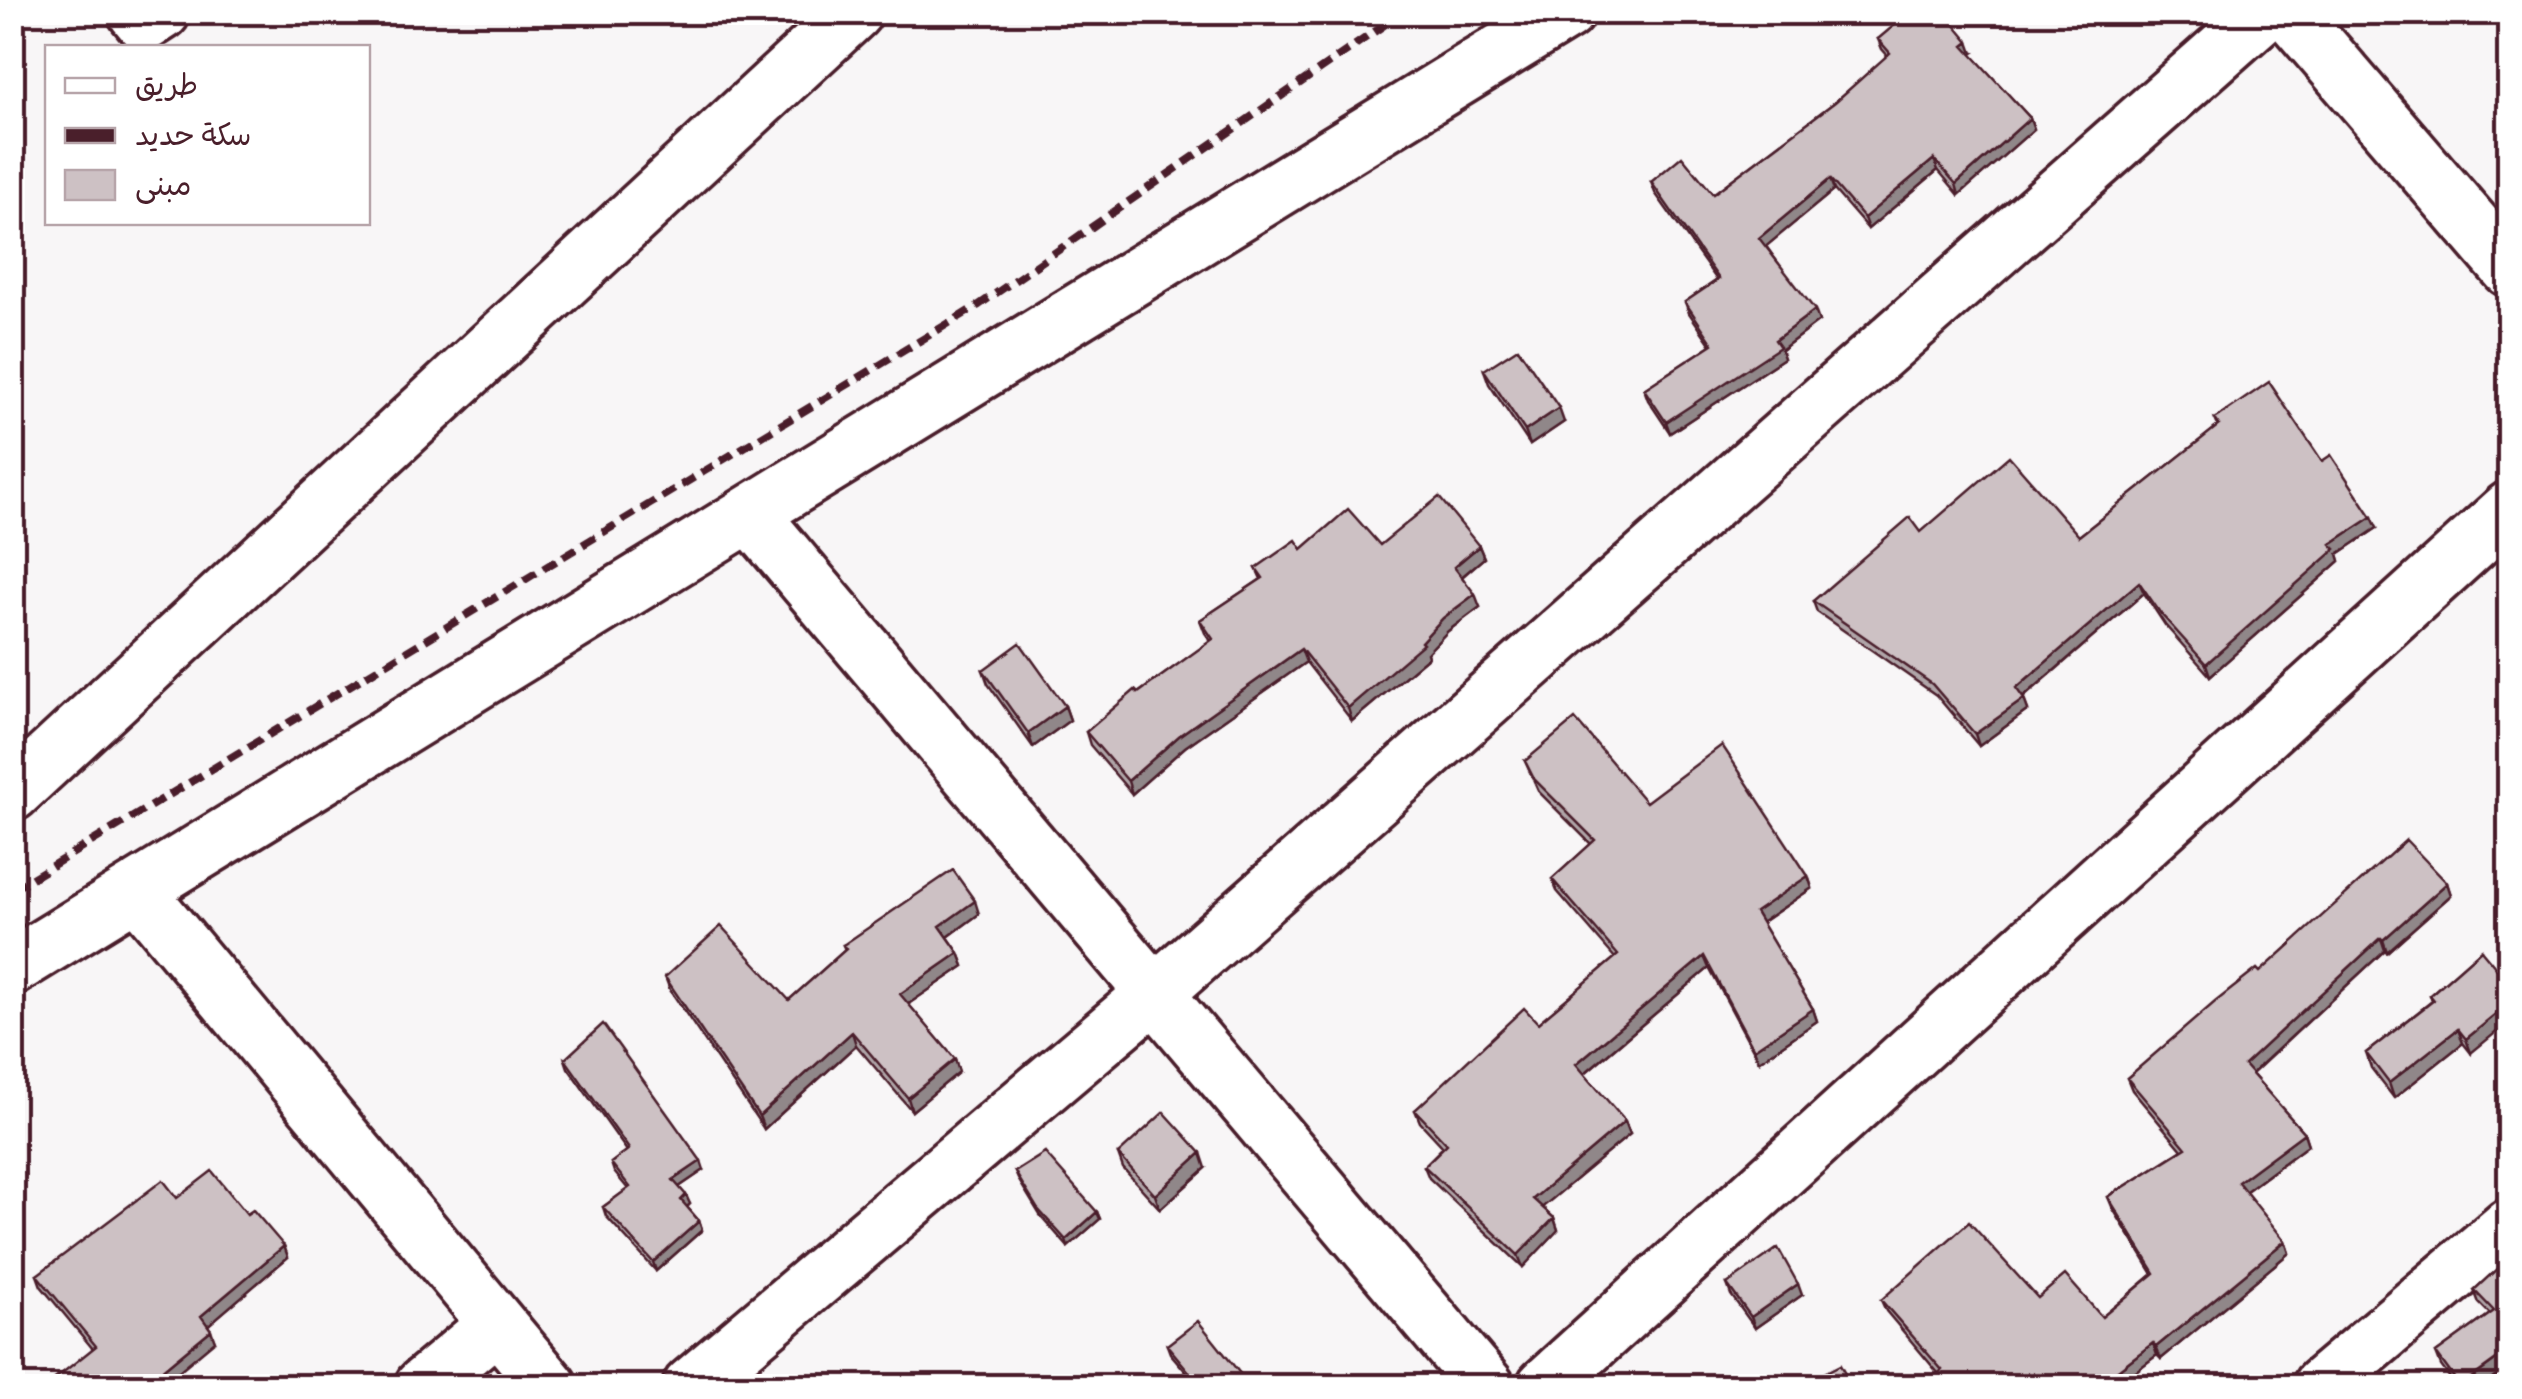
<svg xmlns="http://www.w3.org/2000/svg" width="2522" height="1399" viewBox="0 0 2522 1399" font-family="Itim,'Playpen Sans Arabic',sans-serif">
<rect width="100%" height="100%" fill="#f8f6f7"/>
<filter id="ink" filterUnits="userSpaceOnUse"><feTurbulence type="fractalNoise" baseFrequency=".01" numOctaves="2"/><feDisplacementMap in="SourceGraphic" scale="20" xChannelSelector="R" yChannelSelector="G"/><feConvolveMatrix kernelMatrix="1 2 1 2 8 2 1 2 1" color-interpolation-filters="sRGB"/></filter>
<g filter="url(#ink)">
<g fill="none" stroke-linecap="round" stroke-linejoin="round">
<defs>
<path id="street" d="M136 12 145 23 162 12
M750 514 1486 1386
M12 793 854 12
M137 891 549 1386
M12 967 1566 12
M423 1386 497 1324
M691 1386 1154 994 2265 12
M1545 1386 2510 509
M2321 1386 2510 1226"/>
<path id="secondary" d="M2289 12 2510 269"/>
</defs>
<use href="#street" stroke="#4a1f2b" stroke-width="62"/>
<use href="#secondary" stroke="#4a1f2b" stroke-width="62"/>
<use href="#street" stroke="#fff" stroke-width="55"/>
<use href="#secondary" stroke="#fff" stroke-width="55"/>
<path stroke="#4a1f2b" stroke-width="8" stroke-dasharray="15 8" stroke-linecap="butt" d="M12 890 979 305 1403 12"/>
</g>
<path fill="#b0a6a9" stroke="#4a1f2b" stroke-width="2.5" d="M1878 39 1973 53 1971 54 2030 118 2034 129 1959 195 1938 170 1868 229 1834 190 1766 246 1819 321 1781 350 1784 358 1670 433 1648 400 1644 389 1711 345 1689 313 1685 302 1717 280 1655 193 1651 182 1713 194 1835 102 1888 56 1882 49Z
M1484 370 1564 422 1530 445 1489 384Z
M2215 419 2322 461 2377 528 2338 554 2340 561 2210 676 2165 625 2144 593 2023 698 2028 710 1979 746 1936 695 1817 612 1813 601 1921 532 2079 536 2218 426Z
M1380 545 1479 546 1484 558 1462 577 1480 607 1448 631 1427 653 1428 657 1352 721 1306 662 1185 747 1132 794 1090 745 1086 732 1138 693 1211 641 1205 633 1200 620 1261 579 1256 568 1302 549Z
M983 670 1065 706 1070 720 1033 747 988 684Z
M1525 761 1646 802 1808 876 1812 888 1761 923 1813 1009 1817 1021 1759 1061 1709 968 1584 1074 1630 1134 1542 1207 1554 1218 1558 1230 1523 1267 1429 1178 1424 1166 1443 1147 1420 1122 1415 1110 1538 1023 1615 958 1557 891 1552 879 1591 844 1539 792Z
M2447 883 2451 895 2387 952 2385 950 2252 1074 2304 1133 2308 1145 2245 1192 2285 1241 2289 1253 2161 1359 2157 1355 2116 1386H1925L1938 1373 1886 1311 1881 1300 2038 1298 2102 1317 2153 1274 2113 1209 2108 1197 2182 1150 2132 1090 2127 1078 2260 972Z
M979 914 948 937 959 953 964 966 908 1004 955 1059 959 1072 912 1111 856 1045 764 1129 670 990 665 977 789 1000 845 950 843 945Z
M2481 950 2471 1053 2463 1043 2394 1098 2371 1068 2366 1053 2432 1001 2430 995Z
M565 1059 704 1170 679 1187 690 1204 687 1207 699 1221 702 1230 656 1271 606 1216 603 1207 628 1189 614 1172 611 1163 627 1151 568 1068Z
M1118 1154 1206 1168 1160 1209 1123 1168Z
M1015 1172 1097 1212 1100 1219 1068 1247 1040 1215 1018 1179Z
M247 1214 284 1246 288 1257 208 1325 215 1341 93 1349 41 1286 37 1275Z
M2510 1257V1366L2482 1386H2456L2441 1366 2436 1353 2490 1314 2479 1303 2474 1290Z
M1727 1284 1802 1295 1755 1328 1731 1295Z
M1167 1345 1250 1386H1198L1170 1353Z"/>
<path fill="#908789" stroke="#4a1f2b" stroke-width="2.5" d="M1969 42 1973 53 1968 57 1964 46Z
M2030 118 2034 129 1959 195 1956 184Z
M1934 159 1938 170 1868 229 1864 218Z
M1830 179 1834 190 1763 249 1759 238Z
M1815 310 1819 321 1781 350 1784 358 1670 433 1666 422Z
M1559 408 1564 422 1530 445 1525 431Z
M2372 517 2377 528 2338 554 2340 561 2210 676 2206 664 2331 544Z
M1479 546 1484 558 1459 579 1454 567Z
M2139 582 2144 593 2020 700 2016 688Z
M1475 594 1480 607 1448 631 1427 653 1428 657 1352 721 1348 708 1421 642 1443 618Z
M1301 649 1306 662 1185 747 1132 794 1128 781 1180 735Z
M2024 699 2028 710 1979 746 1975 734Z
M1065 706 1070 720 1033 747 1028 733Z
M1808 876 1812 888 1759 924 1755 912Z
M2447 883 2451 895 2387 952 2383 940Z
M975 901 979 914 945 939 940 926Z
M2381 938 2385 950 2248 1077 2244 1065Z
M959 953 964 966 904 1007 900 994Z
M1704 956 1709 968 1580 1077 1576 1064Z
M2510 1003V1021L2471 1053 2466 1039Z
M1813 1009 1817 1021 1759 1061 1754 1049Z
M2458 1029 2463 1043 2394 1098 2389 1083Z
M852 1032 856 1045 764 1129 759 1116Z
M955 1059 959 1072 912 1111 908 1098Z
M1625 1121 1630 1134 1538 1211 1533 1199Z
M2304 1133 2308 1145 2242 1194 2238 1182Z
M1201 1153 1206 1168 1160 1209 1155 1195Z
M701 1161 704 1170 676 1189 673 1180Z
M686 1195 690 1204 685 1209 681 1200Z
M1097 1212 1100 1219 1068 1247 1066 1240Z
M1554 1218 1558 1230 1523 1267 1518 1255Z
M699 1221 702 1230 656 1271 653 1262Z
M2285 1241 2289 1253 2161 1359 2156 1347Z
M284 1246 288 1257 205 1328 201 1316Z
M1798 1284 1802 1295 1755 1328 1751 1317Z
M211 1330 215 1341 161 1386H143Z
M2153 1343 2157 1355 2116 1386H2097Z
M2510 1350V1366L2482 1386H2461Z"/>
<path fill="#cdc1c4" stroke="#4a1f2b" stroke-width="2.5" d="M1910 12H1944L1969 42 1964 46 2030 118 1956 184 1934 159 1864 218 1830 179 1759 238 1815 310 1775 340 1780 347 1666 422 1644 389 1713 344 1685 302 1719 279 1651 182 1682 156 1713 194 1835 102 1890 53 1878 39Z
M1518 348 1559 408 1525 431 1484 370Z
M2269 382 2322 461 2331 455 2372 517 2331 544 2336 549 2206 664 2161 614 2139 582 2016 688 2024 699 1975 734 1932 684 1813 601 1910 517 1921 532 2009 456 2079 536 2219 425 2215 419Z
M1439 497 1479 546 1454 567 1475 594 1443 618 1421 642 1423 644 1348 708 1301 649 1180 735 1128 781 1086 732 1135 690 1138 693 1213 639 1200 620 1263 578 1256 568 1296 540 1302 549 1348 509 1380 545Z
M1020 643 1065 706 1028 733 983 670Z
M1575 719 1646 802 1722 745 1808 876 1755 912 1813 1009 1754 1049 1704 956 1576 1064 1625 1121 1533 1199 1554 1218 1518 1255 1424 1166 1447 1144 1415 1110 1524 1008 1538 1023 1618 955 1552 879 1595 840 1534 779 1525 761Z
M2406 840 2447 883 2383 940 2381 938 2244 1065 2304 1133 2238 1182 2285 1241 2156 1347 2153 1343 2097 1386H1925L1942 1370 1881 1300 1969 1222 2038 1298 2065 1275 2102 1317 2155 1273 2108 1197 2186 1148 2127 1078 2215 1002 2257 969 2260 972Z
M953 870 975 901 940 926 959 953 900 994 955 1059 908 1098 852 1032 759 1116 665 977 721 926 789 1000 846 949 843 945Z
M2481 950 2510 985V1003L2466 1039 2458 1029 2389 1083 2366 1053 2434 1000 2430 995Z
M603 1024 701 1161 673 1180 686 1195 681 1200 699 1221 653 1262 603 1207 630 1187 611 1163 629 1149 565 1059Z
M1164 1112 1201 1153 1155 1195 1118 1154Z
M1045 1153 1097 1212 1066 1240 1037 1208 1015 1172Z
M212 1171 247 1214 253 1210 284 1246 201 1316 211 1330 143 1386H46L96 1346 37 1275 163 1180 177 1198Z
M1778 1248 1798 1284 1751 1317 1727 1284Z
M2510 1257V1350L2460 1386 2436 1353 2494 1311 2474 1290Z
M1198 1321 1250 1386H1201L1167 1345Z
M1840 1365 1852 1386H1799Z"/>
</g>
<rect width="2522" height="1399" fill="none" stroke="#fff" stroke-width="50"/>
<rect x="25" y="25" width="2472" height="1349" fill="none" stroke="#4a1f2b" stroke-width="4" filter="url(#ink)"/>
<rect x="45" y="45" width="325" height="180" fill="#ffffff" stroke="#b7a5aa" stroke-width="2.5"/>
<rect x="65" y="78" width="50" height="15" fill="#ffffff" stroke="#b7a5aa" stroke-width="2.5"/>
<text x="135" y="95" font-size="30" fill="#4a1f2b">طريق</text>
<rect x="65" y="128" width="50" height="15" fill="#4a1f2b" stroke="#b7a5aa" stroke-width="2.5"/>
<text x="135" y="145" font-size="30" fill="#4a1f2b">سكة حديد</text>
<rect x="65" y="170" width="50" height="30" fill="#cdc1c4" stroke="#b7a5aa" stroke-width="2.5"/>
<text x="135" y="195" font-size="30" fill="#4a1f2b">مبنى</text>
</svg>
